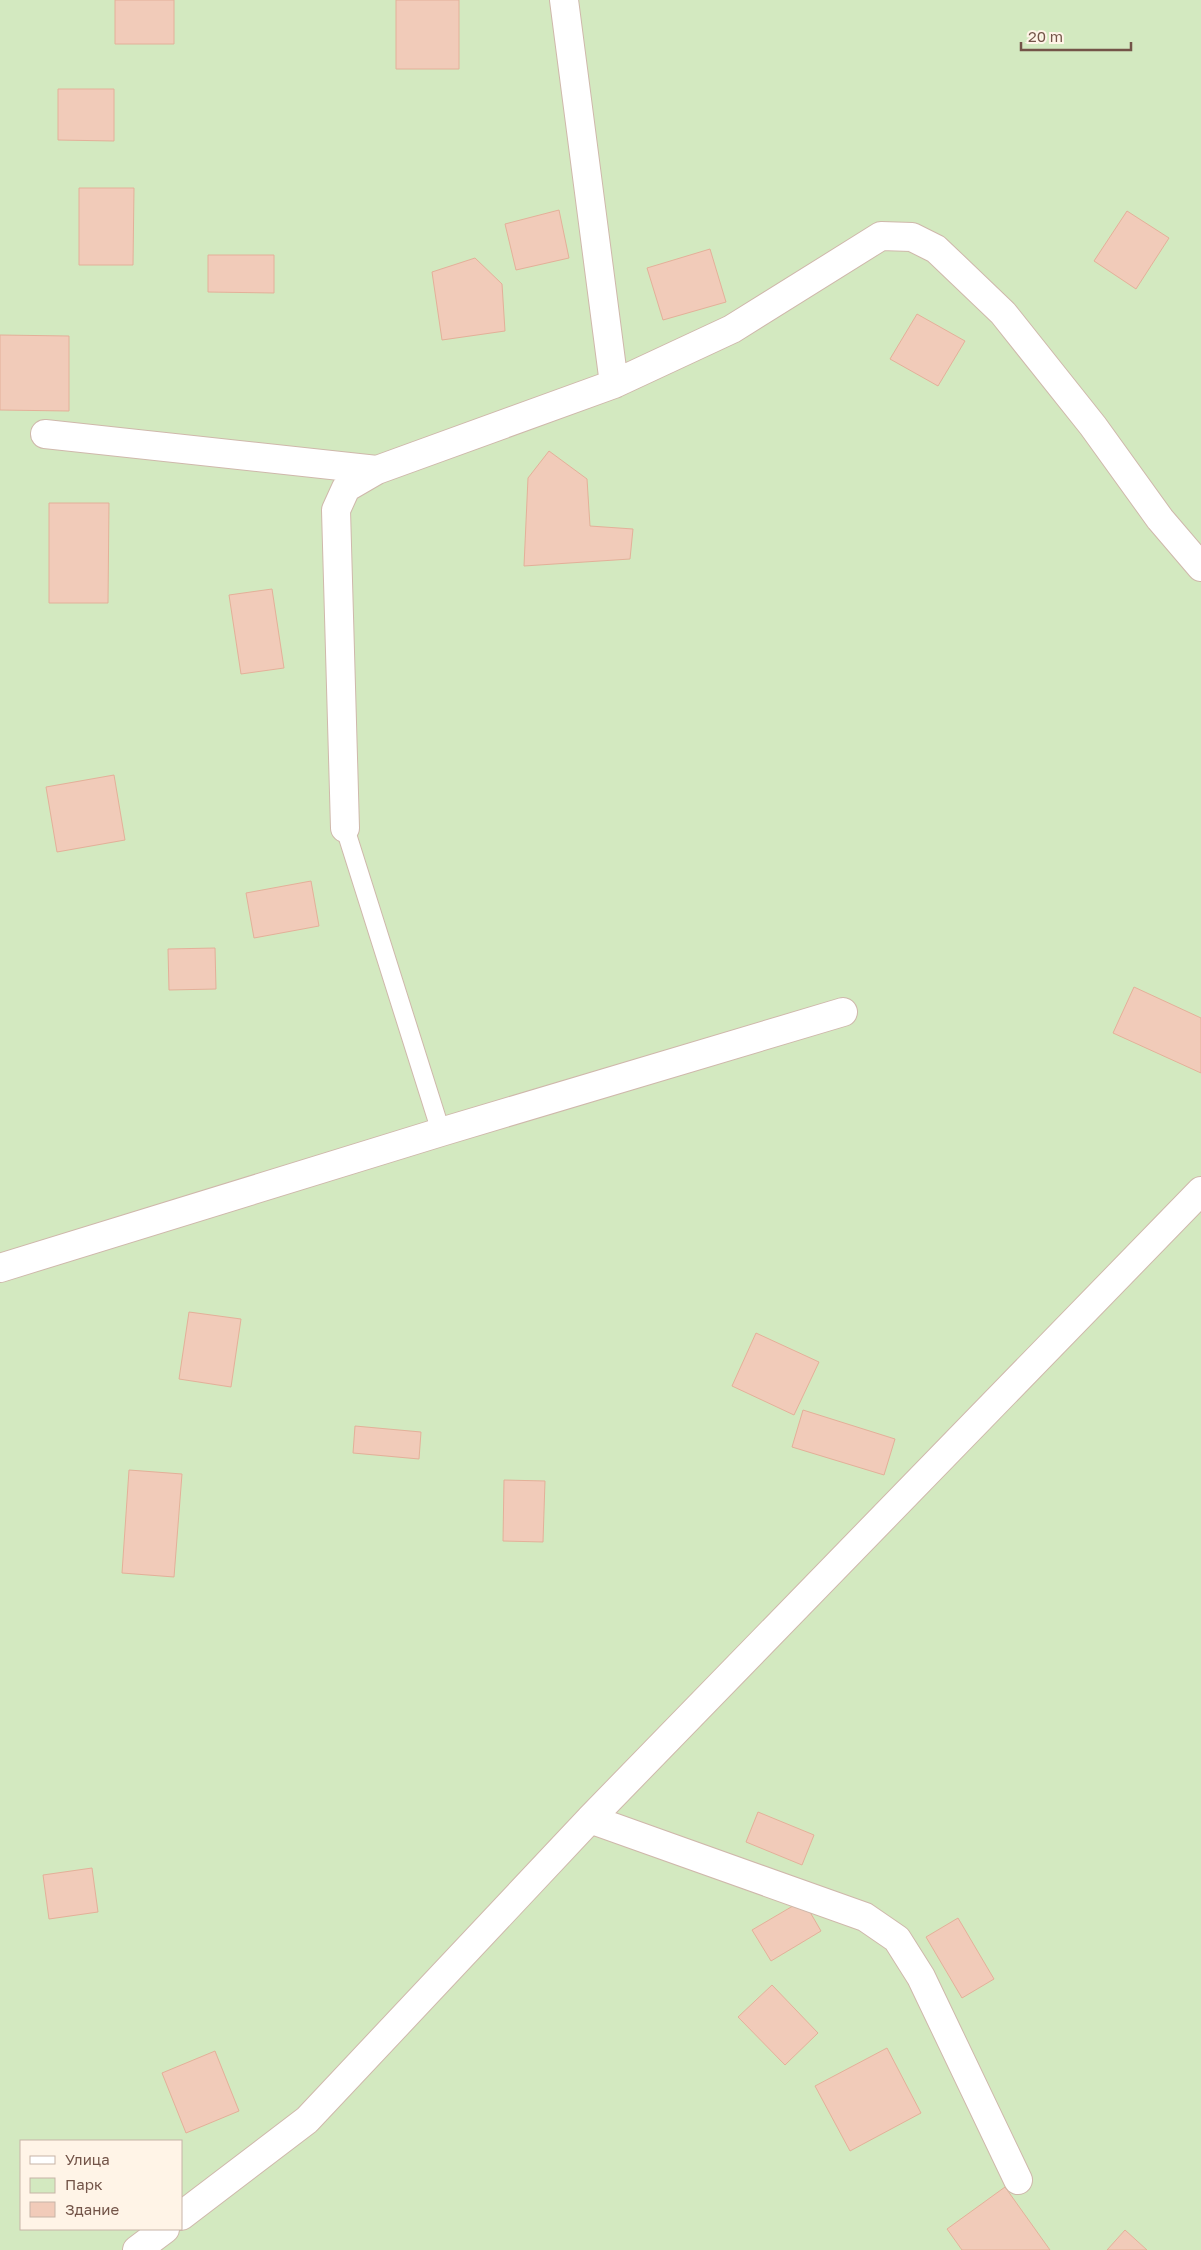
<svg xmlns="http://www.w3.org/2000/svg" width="1201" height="2250" viewBox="0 0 1201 2250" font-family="'Golos Text',sans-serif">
<rect width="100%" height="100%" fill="#fcefe1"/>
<path fill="#d3e9c0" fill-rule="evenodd" d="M0 0H1201V2250H0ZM21 2141H181V2229H21Z"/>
<path fill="#f1cbb9" stroke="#e3b099" d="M115 0H174V44H115Z
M396 0H459V69H396Z
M58 89H114V141L58 140Z
M79 188H134L133 265H79Z
M559 210 569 258 516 270 505 224Z
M1127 211 1169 238 1136 289 1094 261Z
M710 249 726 302 663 320 647 268Z
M208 255H274V293L208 292Z
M475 258 502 284 505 331 442 340 432 272Z
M917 314 965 341 938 386 890 359Z
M0 335 69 336V411L0 410Z
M549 451 587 479 590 526 633 529 630 559 524 566 528 478Z
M49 503H109L108 603H49Z
M272 589 284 668 241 674 229 595Z
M114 775 125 840 57 852 46 787Z
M311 881 319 926 254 938 246 893Z
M215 948 216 989 169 990 168 949Z
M1134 987 1201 1018V1073L1113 1033Z
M189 1312 241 1319 231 1387 179 1379Z
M756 1333 819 1362 794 1415 732 1386Z
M803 1410 895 1439 884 1475 792 1447Z
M355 1426 421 1432 419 1459 353 1453Z
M129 1470 182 1474 174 1577 122 1573Z
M504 1480 545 1481 543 1542 503 1541Z
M758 1812 814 1835 802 1865 746 1842Z
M92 1868 98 1912 49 1919 43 1875Z
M803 1900 821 1931 771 1961 752 1930Z
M958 1918 994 1979 962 1998 926 1937Z
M772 1985 818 2033 785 2065 738 2017Z
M887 2048 921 2113 850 2151 815 2086Z
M215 2051 239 2111 186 2133 162 2073Z
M1005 2187 1050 2250H962L947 2229Z
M1125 2230 1147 2250H1107Z"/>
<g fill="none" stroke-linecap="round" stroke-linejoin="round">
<defs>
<path id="service" d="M345 828 441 1132"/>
<path id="minor" d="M564 0 614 384
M45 434 377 470
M345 828 336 510 346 488 377 470 614 384 732 329 881 236 912 237 936 249 1003 313 1093 426 1160 519 1201 567
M0 1268 441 1132 843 1012
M1018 2180 921 1977 897 1939 865 1917 590 1819 1201 1191
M181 2216 307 2120 590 1819
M137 2250 165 2229"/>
</defs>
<use href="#service" stroke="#cfb8ab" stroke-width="20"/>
<use href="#minor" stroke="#cfb8ab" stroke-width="30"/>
<use href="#service" stroke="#fff" stroke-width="18"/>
<use href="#minor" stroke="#fff" stroke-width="28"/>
</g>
<rect x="20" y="2140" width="162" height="90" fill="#fff4e7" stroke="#c7b4a7"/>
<rect x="30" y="2156" width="25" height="8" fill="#ffffff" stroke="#c7b4a7"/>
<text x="65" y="2165" font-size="15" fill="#735448">Улица</text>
<rect x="30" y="2178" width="25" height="15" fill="#d3e9c0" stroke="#c7b4a7"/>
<text x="65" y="2190" font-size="15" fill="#735448">Парк</text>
<rect x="30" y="2202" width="25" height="15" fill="#f1cbb9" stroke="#c7b4a7"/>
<text x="65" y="2215" font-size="15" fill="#735448">Здание</text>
<path d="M1021 42v8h110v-8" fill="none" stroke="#735448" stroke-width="2.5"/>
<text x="1028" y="42" font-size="15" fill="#735448" stroke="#fff4e7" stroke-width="4" paint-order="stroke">20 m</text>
</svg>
